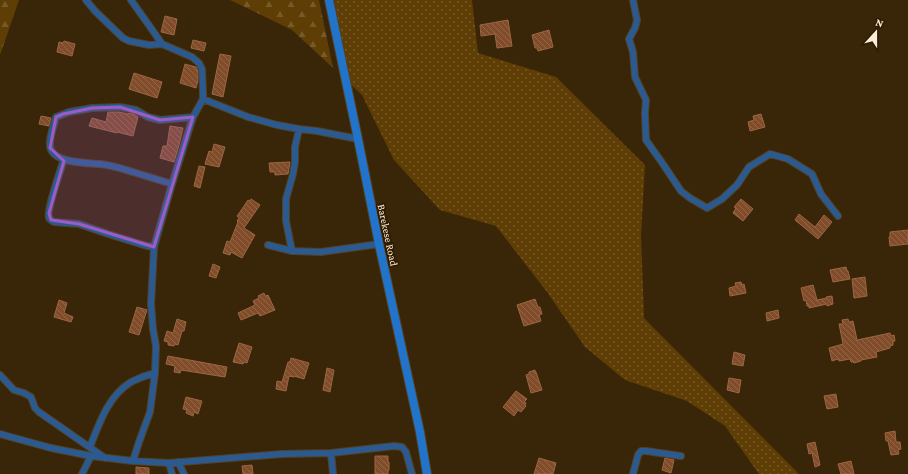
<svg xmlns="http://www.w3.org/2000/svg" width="908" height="474" viewBox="0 0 908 474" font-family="'Crimson Pro',serif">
<defs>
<pattern id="grass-dots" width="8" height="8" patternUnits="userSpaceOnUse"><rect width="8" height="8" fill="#5f3e06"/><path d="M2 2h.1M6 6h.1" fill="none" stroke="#775a2a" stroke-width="1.8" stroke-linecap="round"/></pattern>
<pattern id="forest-firs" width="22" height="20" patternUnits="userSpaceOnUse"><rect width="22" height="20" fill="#5f3e06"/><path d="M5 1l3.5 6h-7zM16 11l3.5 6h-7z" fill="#775a2a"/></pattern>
<pattern id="building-back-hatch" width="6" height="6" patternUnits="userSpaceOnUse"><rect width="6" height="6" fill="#814c29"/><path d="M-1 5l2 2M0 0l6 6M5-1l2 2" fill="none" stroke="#946647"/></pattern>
</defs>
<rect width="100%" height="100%" fill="#392507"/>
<path fill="url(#grass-dots)" d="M334 0H472L478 53 556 77 645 165 641 235 644 318 799 474H759L725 426 687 401 625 380 585 347 547 292 496 226 440 210 394 160 362 95 349 83Z"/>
<path fill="url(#forest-firs)" d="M0 0H19L0 55Z
M230 0H319L333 68 292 30Z"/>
<path fill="url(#building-back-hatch)" stroke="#9c6642" d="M165 16 177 19 174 35 161 32Z
M508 20 512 46 497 48 495 34 481 36 480 25Z
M549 30 553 47 538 51 537 48H535L532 35Z
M193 40 206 43 204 51 191 48Z
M64 41 75 44 72 56 57 52 59 42 63 43Z
M220 54 231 56 223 97 212 94Z
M185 64 196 67 198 70V80L196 88 180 83Z
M134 73 162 82 157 98 129 89Z
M108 112H119L128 114 129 113 134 114 138 117 133 136 117 132V133L89 126 92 118 106 122Z
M761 114 765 127 750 131 748 122 754 120 753 116Z
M41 116 51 118 49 126 39 124Z
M170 126 183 128 179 145 174 162 160 158 163 146H167Z
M214 144 225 147 219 167 205 164 209 151 212 152Z
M290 162 288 174 275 175V172H270L269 163Z
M199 166 205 167 200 188 194 186Z
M251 199 260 205 244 228 255 235 242 258 231 252 230 255 223 253 227 241 230 242 238 222 237 221 239 218 237 216 240 212 248 200 250 201Z
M741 199 753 209 743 221 733 213 736 208 734 207Z
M799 214 815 227 824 215 832 222 818 239 795 220Z
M908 230V244L890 246 889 237H890V232Z
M213 264 220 267 216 278 209 276Z
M846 267 847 271H848L850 279 833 282 830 270Z
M865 277 867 296 854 298 852 279Z
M741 282 742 285 744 284 746 293 730 296 729 288 736 286 735 283Z
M813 285 817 300 827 298 826 297 832 296 833 304 827 306V304L809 308V306H807L806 300 804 301 801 288Z
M264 293 265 296 268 295 275 310 260 316 258 313 241 320 238 313 255 305 253 301 259 298 258 296Z
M535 299 538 307H540L542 314 539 315 541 321 524 326 517 305Z
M59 300 67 303 64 313 73 317 71 322 54 317Z
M137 307 147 310 139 335 129 332Z
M778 310 779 318 767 321 766 313Z
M177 319 186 322 184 331H182L178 345 175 344 174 346 168 345V342L164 341 167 331 173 333Z
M848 319 849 322 853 321 857 340 890 333 891 336 894 335 895 341H893V345L890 346V348L876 352 877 357 861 360V361L854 363 853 362H851L850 359 839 361 838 359 832 361 829 348 843 344 839 324H843L842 320Z
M239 343 252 347 247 363 244 362 243 364 233 362Z
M734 352 745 355 743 366 732 364Z
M168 356 227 367 225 377 181 370 180 373 174 372 175 366 166 364Z
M291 358 309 363 304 379 294 376V377L289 376 286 391 276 389 277 381 282 382 288 362H290Z
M327 368 334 370 330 392 323 390Z
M535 370V372H536L542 390 531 393 526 375 529 374V372Z
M729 378 741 380 739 393 727 390Z
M516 391 527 399 524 402 526 403 525 405 526 406 521 412 518 410 514 416 503 407Z
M836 394 838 407 827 409 824 396Z
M186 397 202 401 198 414 194 412 193 416 186 413 187 410 183 409Z
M895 431 896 442H900L901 449 898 450 899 454 891 455 888 441H886L885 433Z
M815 442 820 465 815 467 812 453 809 454 807 444Z
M375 456H388V462H389V470H388V474H375Z
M539 458 556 463 553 474H534Z
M665 458 674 460 671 473 662 470Z
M851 461 854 474H841L838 464Z
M252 465 253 474H243L242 466Z
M136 467 149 468V474H136Z"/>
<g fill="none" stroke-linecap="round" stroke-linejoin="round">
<defs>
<path id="minor" d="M86 0 95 11 123 38 129 41 149 45 162 44 192 57 199 63 202 69 203 94V99L193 117 172 184 154 247 151 304 153 329 156 346 155 373 150 412 139 442 133 461
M131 0 153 31 162 44
M633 0 637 20 635 28 629 39 633 52 635 77 646 100 645 113 646 140 663 164 681 191 690 198 707 208 722 199 737 185 749 167 770 154 788 159 812 174 821 194 838 216
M203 99 248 117 277 125 299 129 317 131 358 139
M64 159C61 169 46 211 49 218 50 220 52 221 54 222L79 224 108 234 147 246 154 247
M172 184C159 180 146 176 133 172 123 169 111 165 100 164 88 163 57 163 51 150 47 143 54 125 56 117L69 112 92 108 120 107 136 110 148 117 160 120 193 117
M268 245 292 251 321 252 379 244
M292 251 286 221V199L293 174 295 162V147L299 129
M0 375 14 390 24 393 31 397 35 408 39 412 105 458
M0 434 51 448 91 456 133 461 169 463 282 454 331 453 394 446 402 447 406 452 412 474
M90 447C99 424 108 396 131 382 139 378 147 375 155 373
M331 453 333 474
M178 462 184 474
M169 463 172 474
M82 474 91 456
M633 474 638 455 641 451H646L681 456"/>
<path id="secondary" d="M329 0 358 139 379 244 420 432 427 474"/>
</defs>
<use href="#minor" stroke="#544124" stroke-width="8"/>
<use href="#secondary" stroke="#544124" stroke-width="10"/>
<use href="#minor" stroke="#2b5a90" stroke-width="6"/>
<use href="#secondary" stroke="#2174ca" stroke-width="8"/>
</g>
<path fill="#9c5cc5" fill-opacity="0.2" stroke="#9c5cc5" stroke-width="3" stroke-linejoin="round" d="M120 107 160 120 193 117 154 247 79 224 51 220 49 213 64 161 50 148 56 117 63 114 92 108Z"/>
<g text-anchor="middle" stroke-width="3.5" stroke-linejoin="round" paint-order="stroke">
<g font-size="11" fill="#fdecd6" stroke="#2e1b00">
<text transform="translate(388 235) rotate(78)" y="4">Barekese Road</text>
</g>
</g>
<g transform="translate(876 32) rotate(21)" stroke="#2e1b00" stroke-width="3" paint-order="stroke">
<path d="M0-3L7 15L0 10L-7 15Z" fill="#fdecd6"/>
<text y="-6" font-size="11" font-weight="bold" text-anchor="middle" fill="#fdecd6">N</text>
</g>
</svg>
